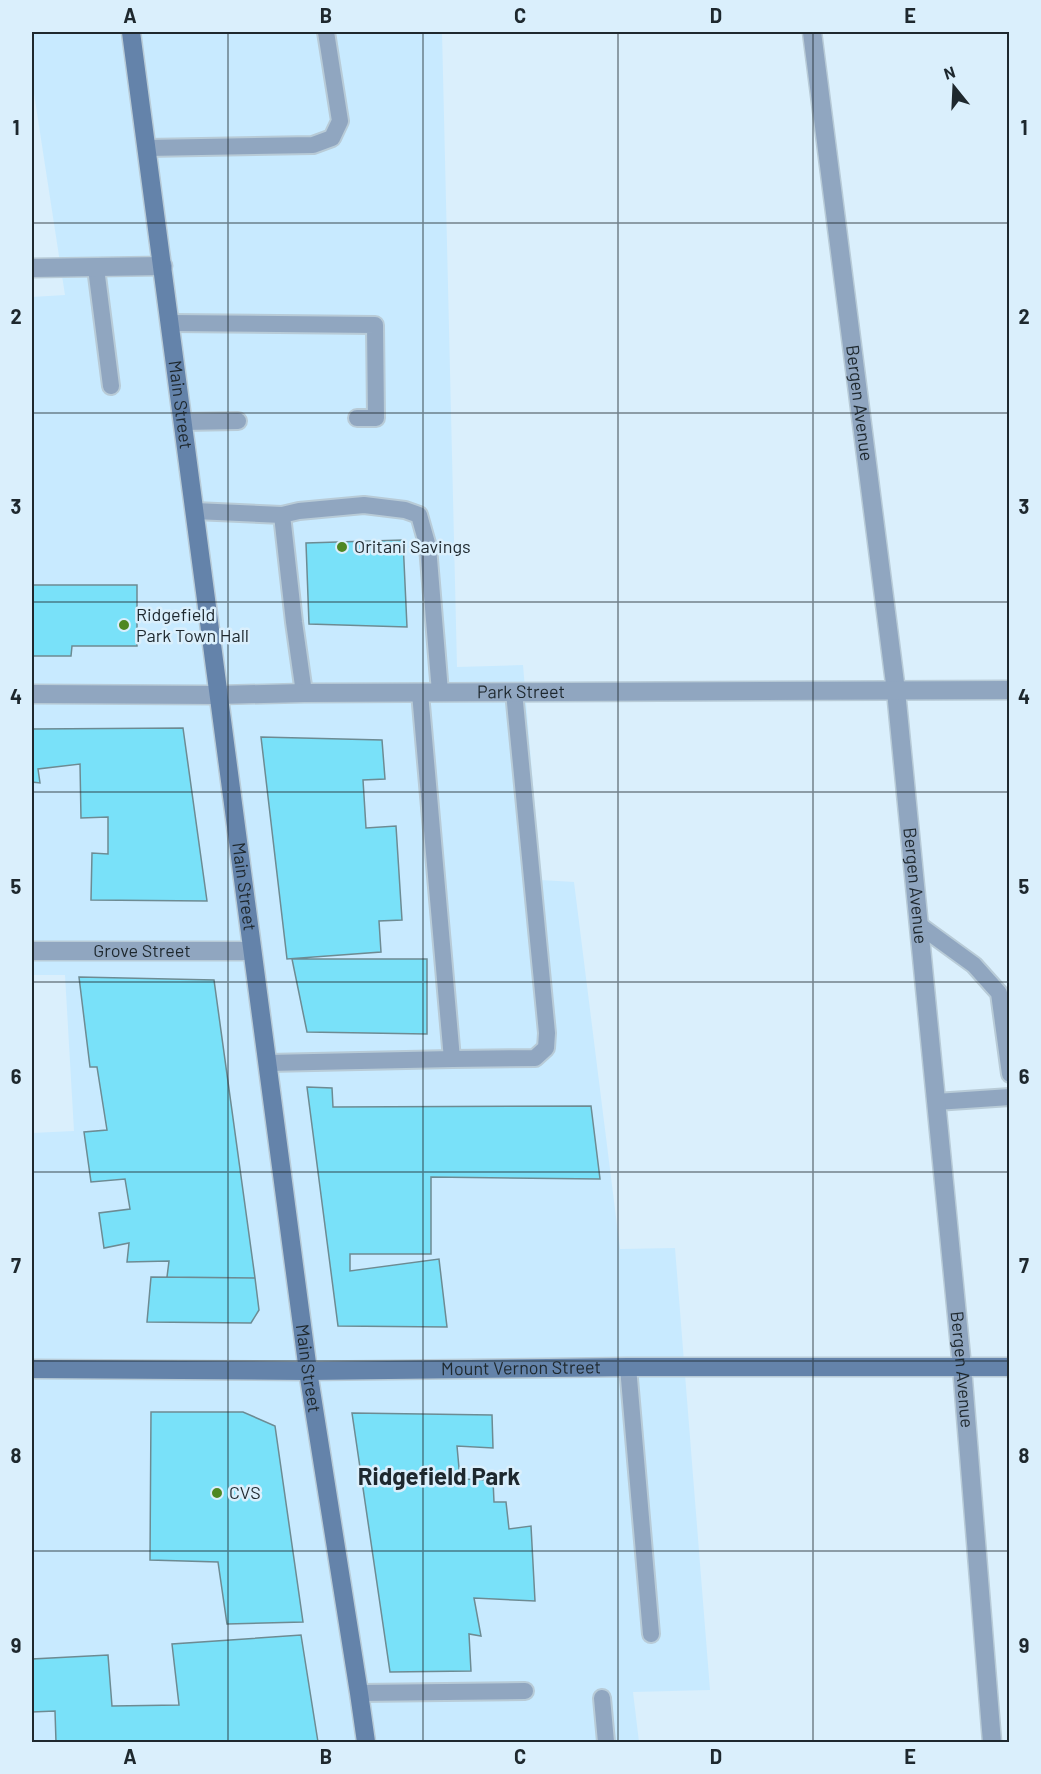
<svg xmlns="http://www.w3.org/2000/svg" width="1041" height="1774" viewBox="0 0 1041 1774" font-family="Barlow,sans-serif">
<rect width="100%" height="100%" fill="#daeffc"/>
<path fill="#c8eaff" d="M32 32H442L457 667 523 665 541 880 574 882 620 1249 675 1248 710 1690 633 1692 639 1742H32V1133L74 1131 65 975H32V297L65 295 33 87H32Z"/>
<path fill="#79e1f9" stroke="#6d8b93" stroke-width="1.5" d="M403 540 407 627 309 624 306 543Z
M32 585H137V646H72L71 656H32Z
M183 728 207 901 91 900 92 853 108 854V817L81 818 80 764 38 769 40 783 32 782V729Z
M261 737 382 740 385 779 363 780 366 828 396 826 402 920 379 921 381 952 287 959Z
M292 959H427V1034L307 1032Z
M79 977 214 980 255 1278 167 1277 169 1261 127 1262 129 1243 104 1248 99 1213 130 1209 125 1179 91 1182 84 1132 107 1130 97 1067H90Z
M307 1087 332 1088 333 1107 591 1106 600 1179 431 1177V1254H350V1271L439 1259 447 1327 338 1326Z
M151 1277 255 1278 259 1310 251 1323 147 1322Z
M151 1412H243L275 1426 303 1622 227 1624 218 1562 150 1560Z
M352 1413 492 1415 493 1448 457 1446 460 1479 493 1480 494 1502H506L509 1529 531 1526 535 1601 474 1598 481 1636 469 1634 471 1671 390 1672Z
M301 1635 318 1742H56L55 1711 32 1712V1659L108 1655 112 1706 179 1705 172 1644Z"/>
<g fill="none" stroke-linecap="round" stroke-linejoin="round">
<defs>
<path id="lane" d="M147 148 313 145 332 138 340 121 326 32
M96 268 111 386
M171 323 375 325 376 418H357
M183 422 238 421
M195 511 282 515 299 511 364 505 405 510 419 515 428 547 440 692
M282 515 294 622 304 693
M420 693 452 1059 535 1058 546 1048 547 1033 514 692
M919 925 974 965 999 993 1010 1074
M268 1063 452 1059
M936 1102 1010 1097
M628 1367 651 1634
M359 1693 525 1691
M602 1698 606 1742"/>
<g id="street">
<path id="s1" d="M812 32 896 691 962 1367 992 1742"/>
<path d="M32 268 163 266"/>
<path id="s2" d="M32 694 218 695 304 693 1010 690"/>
<path id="s3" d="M32 951H252"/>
</g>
<g id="secondary">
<path id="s4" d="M131 32 308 1371 359 1693 366 1742"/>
<path id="s5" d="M32 1369 308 1371 628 1367H1010"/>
</g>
</defs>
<use href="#lane" stroke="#b8cbd7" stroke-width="20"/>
<use href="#street" stroke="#b8cbd7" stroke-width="21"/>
<use href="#secondary" stroke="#b8cbd7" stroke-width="21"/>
<use href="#lane" stroke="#90a6c0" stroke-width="16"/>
<use href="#street" stroke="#90a6c0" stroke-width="18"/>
<use href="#secondary" stroke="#6483aa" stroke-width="18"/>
</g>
<path fill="none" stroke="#1e282e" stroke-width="1.5" stroke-opacity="0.55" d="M228 32V1742M423 32V1742M618 32V1742M813 32V1742M32 223H1010M32 413H1010M32 602H1010M32 792H1010M32 982H1010M32 1172H1010M32 1361H1010M32 1551H1010"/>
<g fill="#4f8723" stroke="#daeffc" stroke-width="2">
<circle cx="342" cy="547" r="6"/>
<circle cx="124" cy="625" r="6"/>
<circle cx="217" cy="1493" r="6"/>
</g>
<g text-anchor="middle" stroke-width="5" stroke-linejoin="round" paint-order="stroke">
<g font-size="18" fill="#1e282e" stroke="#daeffc">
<text dy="6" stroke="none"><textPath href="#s1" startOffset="374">Bergen Avenue</textPath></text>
<text dy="6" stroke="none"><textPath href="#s4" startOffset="376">Main Street</textPath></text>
<text dy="6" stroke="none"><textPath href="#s2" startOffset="489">Park Street</textPath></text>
<text dy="6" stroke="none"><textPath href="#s1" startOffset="860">Bergen Avenue</textPath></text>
<text dy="6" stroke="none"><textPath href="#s4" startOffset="862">Main Street</textPath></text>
<text dy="6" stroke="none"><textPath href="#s3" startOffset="110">Grove Street</textPath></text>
<text dy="6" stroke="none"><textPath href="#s5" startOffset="489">Mount Vernon Street</textPath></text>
<text dy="6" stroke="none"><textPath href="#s4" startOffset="1348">Main Street</textPath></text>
<text dy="6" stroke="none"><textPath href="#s1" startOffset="1346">Bergen Avenue</textPath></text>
</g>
<g font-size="18" fill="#1e282e" stroke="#daeffc" text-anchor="start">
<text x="354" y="553">Oritani Savings</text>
<text x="136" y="621">Ridgefield<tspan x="136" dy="21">Park Town Hall</tspan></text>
<text x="229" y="1499">CVS</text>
</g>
<g font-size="24" font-weight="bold" fill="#1e282e" stroke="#daeffc">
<text x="439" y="1485">Ridgefield Park</text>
</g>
</g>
<rect width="1041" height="1774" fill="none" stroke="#daeffc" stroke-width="66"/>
<g transform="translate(954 87) rotate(342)" stroke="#daeffc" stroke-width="4.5" paint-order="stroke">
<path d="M0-4.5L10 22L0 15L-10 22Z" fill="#1e282e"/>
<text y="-9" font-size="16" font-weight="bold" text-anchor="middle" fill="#1e282e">N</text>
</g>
<rect x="33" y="33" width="975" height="1708" fill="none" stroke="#1e282e" stroke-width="2"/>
<g font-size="20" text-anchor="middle" font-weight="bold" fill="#1e282e">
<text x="130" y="23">A</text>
<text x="326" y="23">B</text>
<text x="520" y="23">C</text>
<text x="716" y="23">D</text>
<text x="910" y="23">E</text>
<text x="16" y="135">1</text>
<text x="1024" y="135">1</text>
<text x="16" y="324">2</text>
<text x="1024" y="324">2</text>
<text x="16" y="514">3</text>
<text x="1024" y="514">3</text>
<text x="16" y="704">4</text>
<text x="1024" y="704">4</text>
<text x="16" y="894">5</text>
<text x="1024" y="894">5</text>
<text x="16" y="1084">6</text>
<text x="1024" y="1084">6</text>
<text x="16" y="1273">7</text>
<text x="1024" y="1273">7</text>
<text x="16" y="1463">8</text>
<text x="1024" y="1463">8</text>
<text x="16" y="1653">9</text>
<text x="1024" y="1653">9</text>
<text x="130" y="1764">A</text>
<text x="326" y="1764">B</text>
<text x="520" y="1764">C</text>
<text x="716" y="1764">D</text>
<text x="910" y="1764">E</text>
</g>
</svg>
